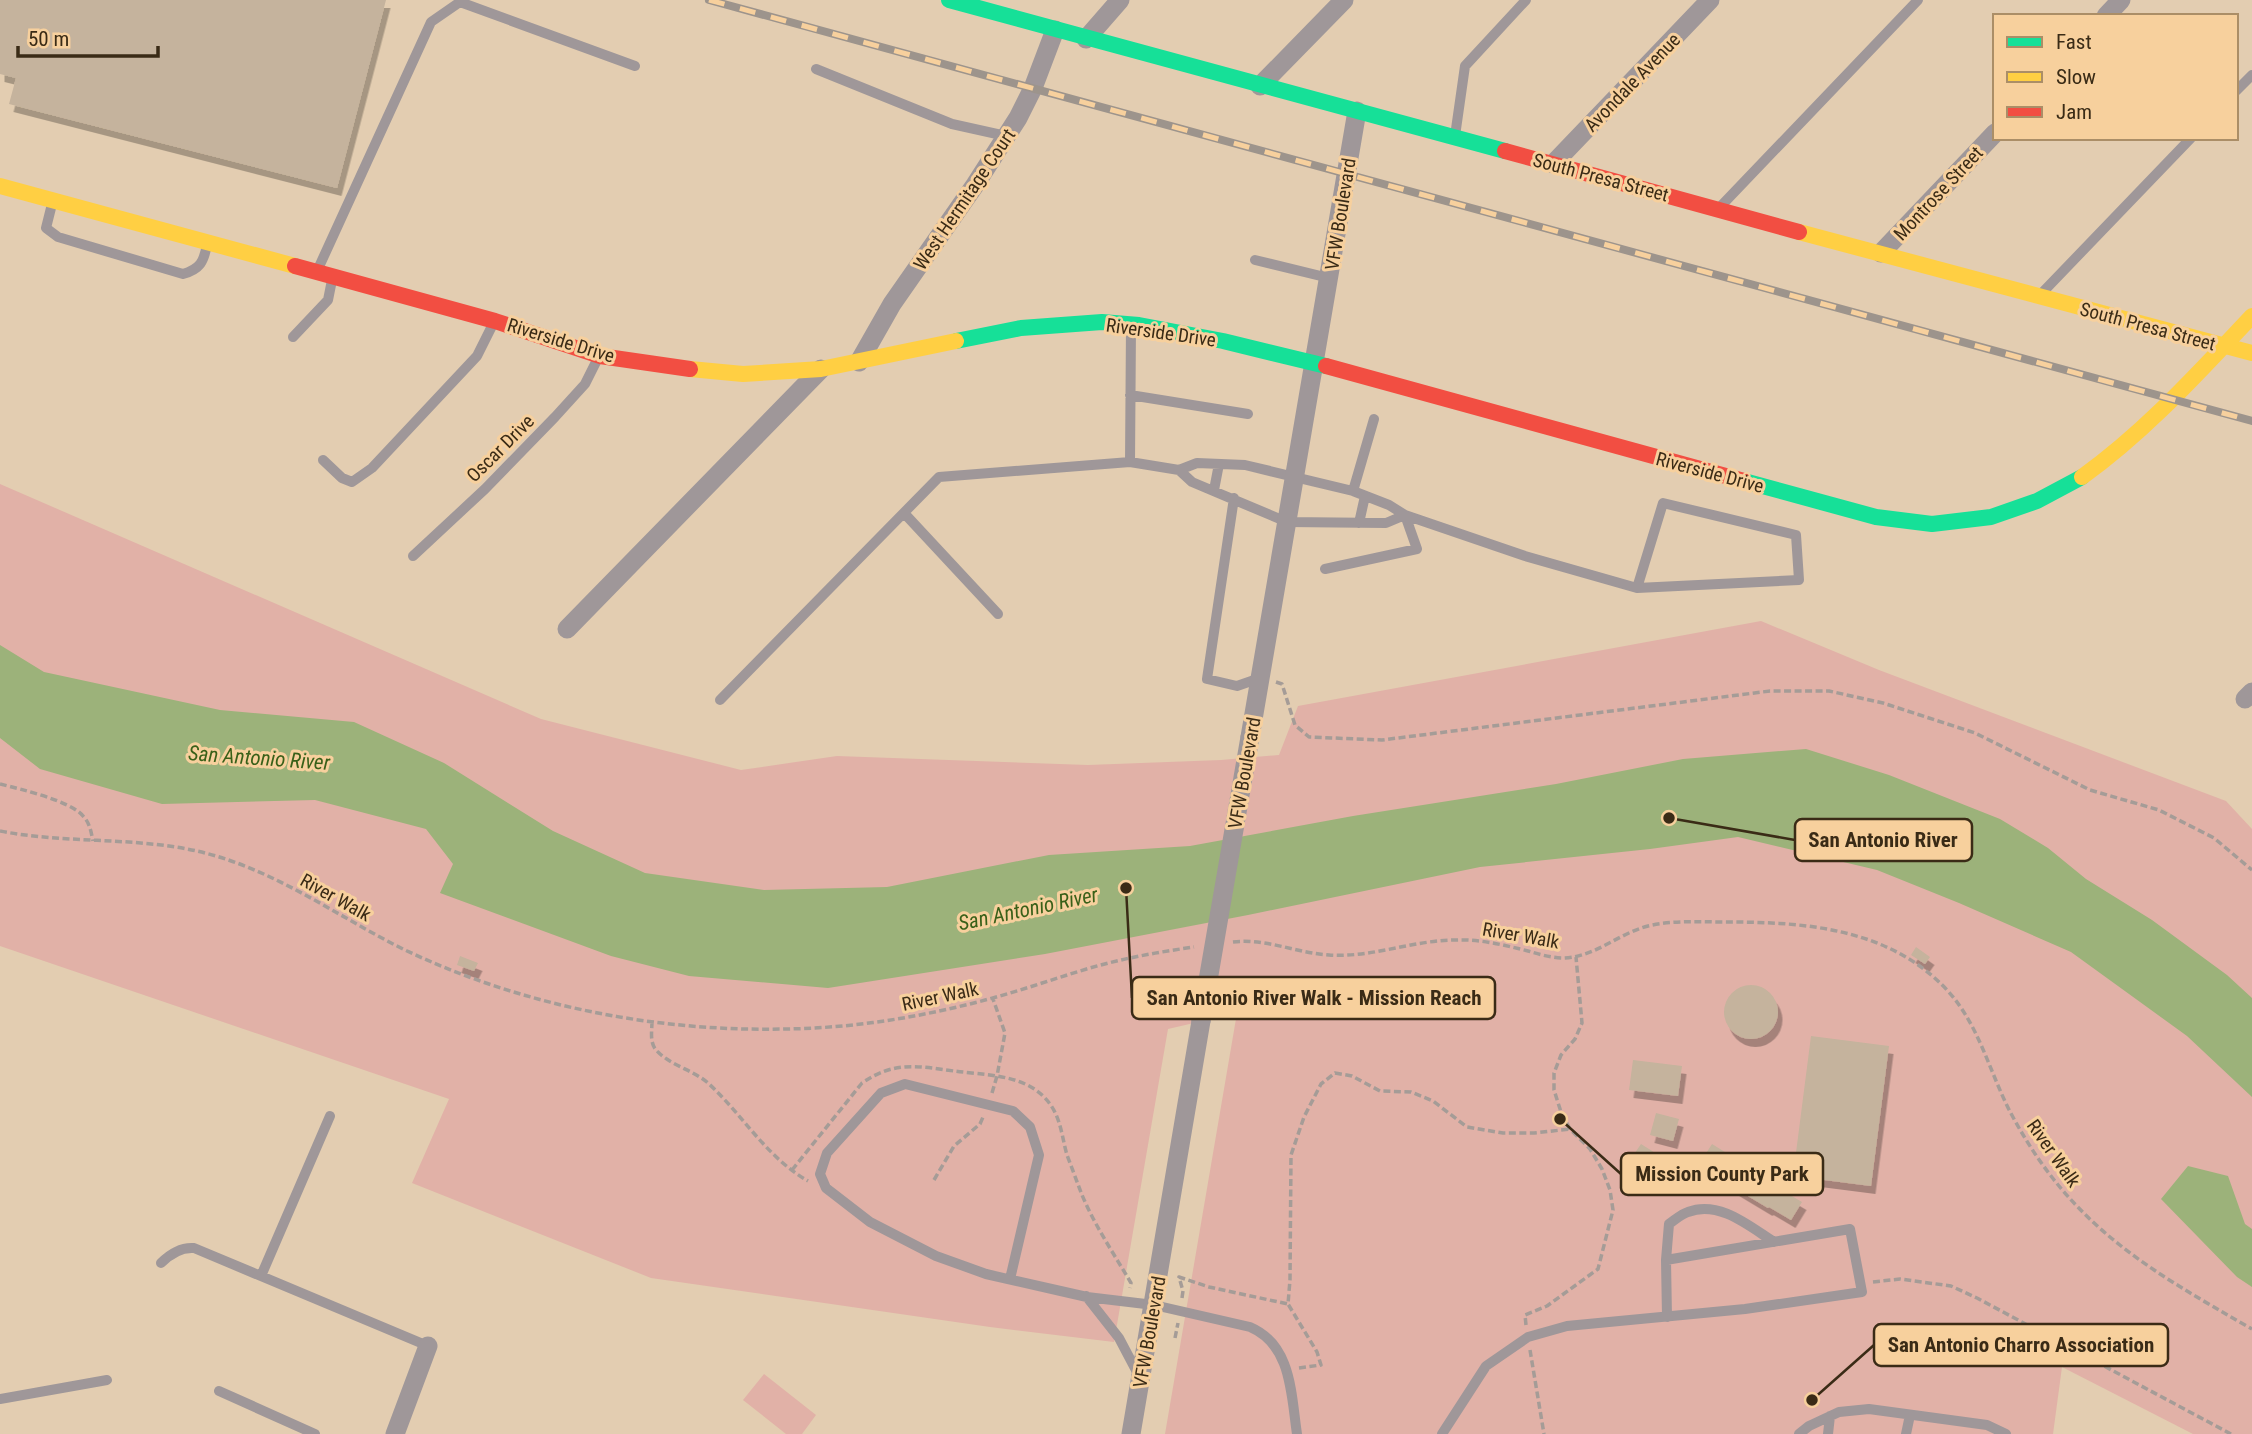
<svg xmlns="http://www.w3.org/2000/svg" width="2252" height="1434" viewBox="0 0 2252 1434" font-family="'Roboto Condensed',sans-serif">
<defs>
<filter id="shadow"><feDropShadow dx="4.5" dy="8" stdDeviation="0" flood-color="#0004"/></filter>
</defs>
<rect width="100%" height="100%" fill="#e3cdb1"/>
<path fill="#e1b1a7" d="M0 484 541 719 741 770 837 756 1088 765 1221 760 1279 755 1298 706 1761 621 1879 670 2226 801 2252 829V1434H2193L2062 1367 2053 1434H1165L1237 1013 1168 1029 1114 1342 990 1327 651 1278 412 1183 449 1099 0 946Z
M764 1374 816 1415 802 1434H786L743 1400Z"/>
<path fill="#9cb27a" d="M0 645 44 672 220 710 354 722 444 763 553 831 645 873 764 890 887 887 1049 855 1190 846 1353 816 1556 784 1683 759 1806 749 1889 775 2000 819 2048 848 2086 879 2152 920 2227 975 2252 998V1097L2187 1036 2071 952 1959 903 1877 870 1738 837 1650 849 1480 867 1248 915 1045 954 828 988 689 976 611 956 440 893 453 864 426 829 315 800 162 804 40 769 0 738Z
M2188 1166 2228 1176 2245 1224 2252 1229V1287L2237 1277 2161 1199Z"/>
<path fill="#c5b39d" filter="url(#shadow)" d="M0 0H386L337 188 9 104 16 78 0 74Z
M1916 947 1930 957 1925 964 1911 955Z
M460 956 478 963 474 971 457 965Z
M1724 1012a27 27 0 1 1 54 0a27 27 0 1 1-54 0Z
M1811 1036 1889 1046 1871 1186 1793 1176Z
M1633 1060 1682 1066 1678 1096 1629 1090Z
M1656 1113 1679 1119 1673 1141 1650 1135Z
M1641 1144 1665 1159 1649 1185 1624 1169Z
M1712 1144 1782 1187 1780 1189 1802 1202 1791 1220 1769 1207 1768 1208 1698 1166Z"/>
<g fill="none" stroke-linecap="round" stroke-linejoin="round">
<path stroke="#a59c97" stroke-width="3.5" stroke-dasharray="7 3.5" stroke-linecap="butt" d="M1276 682 1282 684 1295 725 1309 737 1382 740 1770 691H1829L1883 703 1975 733 2090 790 2159 810 2214 838 2252 870
M0 784C20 789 71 801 83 816 90 823 91 832 93 841
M0 831C71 845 146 835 216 856 284 876 342 919 405 950 523 1006 656 1032 786 1029 855 1028 922 1017 989 999 1023 990 1056 978 1090 968 1124 958 1159 952 1194 947
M1233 942C1266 938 1296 953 1329 955 1372 958 1413 940 1456 940 1480 939 1504 945 1528 951 1539 954 1551 958 1563 958 1596 957 1617 934 1648 926 1674 920 1700 922 1727 922 1805 922 1889 928 1947 990 1981 1027 1990 1076 2014 1119 2073 1227 2149 1270 2252 1329
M652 1021C652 1032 649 1044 658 1052 672 1066 693 1070 708 1083 743 1115 766 1157 808 1181
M992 1093 997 1076 1005 1033 993 999
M792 1170 862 1083C894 1061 917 1066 954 1071 983 1075 1022 1074 1044 1097 1061 1114 1061 1134 1067 1155 1072 1168 1077 1182 1082 1195 1095 1226 1114 1254 1131 1283L1130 1288
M934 1180 954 1146 980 1124 983 1117
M1873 1282 1900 1279 1951 1286 1977 1298 2231 1434
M1182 1298 1183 1291 1179 1277 1209 1287 1288 1304
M1526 1325 1525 1315 1547 1306 1598 1269 1613 1210 1610 1190 1602 1169 1590 1149 1570 1129 1561 1112 1554 1090V1073L1561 1055 1575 1039 1582 1023 1576 957
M1175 1338 1178 1323
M1530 1350 1544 1434
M1299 1368 1321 1365 1317 1352 1288 1304 1290 1280 1291 1155 1304 1117 1321 1084 1335 1073 1352 1076 1380 1091 1411 1092 1433 1101 1467 1127 1503 1133H1534L1570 1129"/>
<path stroke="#9f9799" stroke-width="10" d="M816 69 952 124 1006 136
M2236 91 2252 75
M1455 136 1465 66 1526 0
M52 204 46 228 58 237 183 274C200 269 204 262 207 244
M1721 206 1918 0
M1255 260 1329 278
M318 269 431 22 460 2 635 66
M2041 294 2191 138
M293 337 328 300 332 280
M1130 395 1248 414
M323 460 342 478 352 482 372 468 477 356 493 324
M1130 462 1131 326
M1214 490 1219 464
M1353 491 1374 419
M1234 498 1207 679 1237 686 1260 678
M904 513 998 614
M1405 515 1525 556 1637 588 1663 503 1796 535 1799 580 1637 588
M1359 523 1365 496
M413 556 485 489 555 417 585 384 598 358
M1325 569 1417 549 1405 515
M720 700 939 477 1130 462 1179 470 1197 463 1245 465 1353 491 1389 505 1405 515 1386 523 1287 522 1192 482 1179 470
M161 1263C171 1253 181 1247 194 1248L428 1346
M261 1276 330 1116
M1010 1279 1039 1155 1030 1127 1013 1111 905 1084 881 1093 827 1153 820 1174 826 1188 870 1222 936 1256 986 1274 1087 1297 1154 1305 1250 1327C1292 1345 1291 1394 1297 1434
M1086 1296 1119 1338 1138 1374
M1667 1317 1666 1260 1669 1224C1675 1220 1681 1214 1688 1212 1719 1200 1749 1226 1774 1242
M219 1391 315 1434
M0 1399 107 1380
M1442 1434 1486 1366 1528 1337 1567 1326 1745 1309 1862 1292 1850 1229 1666 1260
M1799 1434 1809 1426 1839 1412 1869 1409 1987 1425 2006 1434
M1828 1434 1830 1416
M1906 1434 1910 1415"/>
<path stroke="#9f9799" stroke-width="19" d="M2106 16 2121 0
M1086 39 1120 0
M1260 86 1344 0
M1553 164 1710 0
M1881 253 1995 133
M859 362 892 304 975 185 1018 118 1033 88 1055 30
M567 629 821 369
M2245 699 2252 692
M1250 737 1357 111
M395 1434 428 1346
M1131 1434 1201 1021"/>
<path stroke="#16e098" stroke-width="16" d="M949 0 1505 151
M956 341 1021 328 1102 322 1139 325 1223 341 1326 366
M1744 481 1876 517 1932 524 1991 517 2037 501 2082 477"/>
<path stroke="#ffcf43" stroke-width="16" d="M0 186 295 266
M1799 232 2252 353
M690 369 743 374 821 369 956 341
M2082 477C2146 431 2198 373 2252 316"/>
<path stroke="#f24e42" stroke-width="16" d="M1505 151 1799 232
M295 266 495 321 600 356 690 369
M1326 366 1744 481"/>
<defs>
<path id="rail" d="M709 0 2252 421"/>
</defs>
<use href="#rail" stroke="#9d948c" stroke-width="8"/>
<use href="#rail" stroke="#f7d09d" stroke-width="5" stroke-dasharray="16" stroke-linecap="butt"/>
<path stroke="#9f9799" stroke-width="19" d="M1201 1021 1250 737"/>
</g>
<g text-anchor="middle" stroke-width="6" stroke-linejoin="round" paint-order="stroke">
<g font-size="19" fill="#3a2b16" stroke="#f7d09d">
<text transform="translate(1632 82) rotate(-46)" y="7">Avondale Avenue</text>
<text transform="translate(1601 177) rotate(15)" y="7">South Presa Street</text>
<text transform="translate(1938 193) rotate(-47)" y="7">Montrose Street</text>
<text transform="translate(964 199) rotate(-56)" y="7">West Hermitage Court</text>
<text transform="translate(1340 214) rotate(-81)" y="7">VFW Boulevard</text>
<text transform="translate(2148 326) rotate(15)" y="7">South Presa Street</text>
<text transform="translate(1161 332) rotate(8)" y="7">Riverside Drive</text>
<text transform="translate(561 340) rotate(17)" y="7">Riverside Drive</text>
<text transform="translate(500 448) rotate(-45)" y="7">Oscar Drive</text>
<text transform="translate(1710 472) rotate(15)" y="7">Riverside Drive</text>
<text transform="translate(1244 773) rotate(-80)" y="7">VFW Boulevard</text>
<text transform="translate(336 897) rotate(29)" y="7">River Walk</text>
<text transform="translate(1521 935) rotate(10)" y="7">River Walk</text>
<text transform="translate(940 996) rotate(-12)" y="7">River Walk</text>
<text transform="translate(2054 1153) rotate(55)" y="7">River Walk</text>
<text transform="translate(1149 1332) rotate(-80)" y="7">VFW Boulevard</text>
</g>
<g font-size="21" font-style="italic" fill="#396019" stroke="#f7d09d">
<text transform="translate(259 758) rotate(4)" y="7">San Antonio River</text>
<text transform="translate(1028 909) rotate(-12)" y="7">San Antonio River</text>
</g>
</g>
<path fill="none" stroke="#3a2b16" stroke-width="2.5" d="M1669 818L1795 840M1126 888L1132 998M1560 1119L1621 1174M1812 1400L1874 1345"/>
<g fill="#3a2b16" stroke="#f7d09d" stroke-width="2.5">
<circle cx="1669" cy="818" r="7"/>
<circle cx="1126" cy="888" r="7"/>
<circle cx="1560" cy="1119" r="7"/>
<circle cx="1812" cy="1400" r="7"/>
</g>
<g fill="#f7d09d" stroke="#3a2b16" stroke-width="2.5">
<rect x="1795" y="819" width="177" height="42" rx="7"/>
<rect x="1132" y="977" width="363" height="42" rx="7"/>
<rect x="1621" y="1153" width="202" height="42" rx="7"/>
<rect x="1874" y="1324" width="294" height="42" rx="7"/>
</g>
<g font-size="21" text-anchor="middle" font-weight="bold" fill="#3a2b16">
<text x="1883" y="847">San Antonio River</text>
<text x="1314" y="1005">San Antonio River Walk - Mission Reach</text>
<text x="1722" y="1181">Mission County Park</text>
<text x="2021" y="1352">San Antonio Charro Association</text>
</g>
<rect x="1993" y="14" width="245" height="126" fill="#f7d09d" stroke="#ab8e67" stroke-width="2"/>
<rect x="2007" y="37" width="35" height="10" fill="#16e098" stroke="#ab8e67" stroke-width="2"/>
<text x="2056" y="49" font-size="21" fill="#3a2b16">Fast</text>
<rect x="2007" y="72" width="35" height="10" fill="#ffcf43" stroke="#ab8e67" stroke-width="2"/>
<text x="2056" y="84" font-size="21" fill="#3a2b16">Slow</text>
<rect x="2007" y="107" width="35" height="10" fill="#f24e42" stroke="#ab8e67" stroke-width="2"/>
<text x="2056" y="119" font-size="21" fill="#3a2b16">Jam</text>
<path d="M18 46v10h140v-10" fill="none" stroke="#3a2b16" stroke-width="3.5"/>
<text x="28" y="46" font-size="21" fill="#3a2b16" stroke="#f7d09d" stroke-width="5" paint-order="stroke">50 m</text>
</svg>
